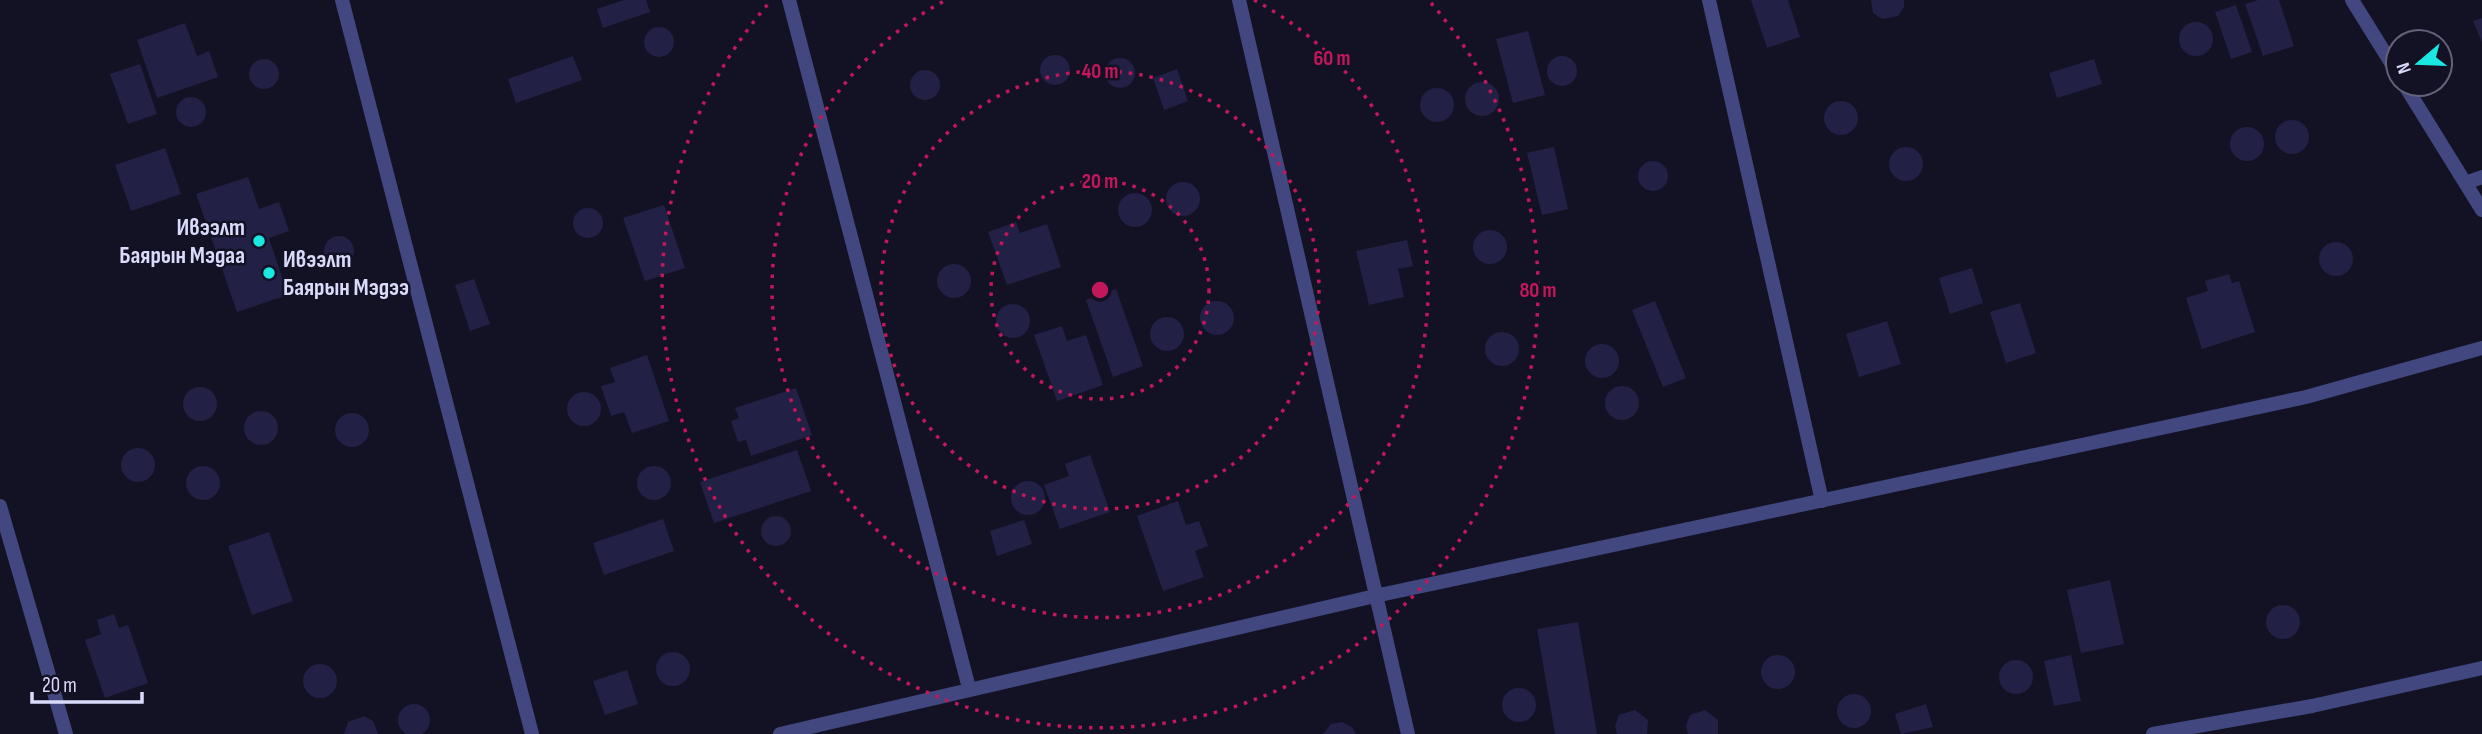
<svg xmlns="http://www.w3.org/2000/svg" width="2482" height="734" viewBox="0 0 2482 734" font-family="'Sofia Sans Condensed',sans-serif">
<rect width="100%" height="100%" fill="#131225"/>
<path fill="#222044" d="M624 0H646L650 12 603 28 597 9Z
M1751 0H1788L1800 37 1767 48Z
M1871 0H1904V7L1898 16 1882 19 1873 13Z
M2258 0H2279L2294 46 2263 56 2245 4Z
M2236 5 2252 52 2231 59 2215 12Z
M2482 18V42L2473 21Z
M2179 39a17 17 0 1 1 34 0a17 17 0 1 1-34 0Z
M185 23 197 56 209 51 218 77 157 98 137 40Z
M644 42a15 15 0 1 1 30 0a15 15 0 1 1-30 0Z
M1528 31 1545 95 1513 103 1496 39Z
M1040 70a15 15 0 1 1 30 0a15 15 0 1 1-30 0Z
M573 56 582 80 516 103 508 79Z
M1547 71a15 15 0 1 1 30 0a15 15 0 1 1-30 0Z
M1105 73a15 15 0 1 1 30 0a15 15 0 1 1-30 0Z
M2094 59 2102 84 2057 98 2049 73Z
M249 74a15 15 0 1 1 30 0a15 15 0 1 1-30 0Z
M140 64 157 114 128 124 110 74Z
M1177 69 1188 101 1164 110 1153 78Z
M910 85a15 15 0 1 1 30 0a15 15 0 1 1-30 0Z
M1465 99a17 17 0 1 1 34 0a17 17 0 1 1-34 0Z
M1420 105a17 17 0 1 1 34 0a17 17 0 1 1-34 0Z
M176 112a15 15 0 1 1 30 0a15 15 0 1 1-30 0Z
M1824 118a17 17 0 1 1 34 0a17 17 0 1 1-34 0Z
M2275 137a17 17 0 1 1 34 0a17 17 0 1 1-34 0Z
M2230 144a17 17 0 1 1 34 0a17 17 0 1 1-34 0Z
M1554 147 1568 209 1542 215 1527 153Z
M1889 164a17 17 0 1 1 34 0a17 17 0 1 1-34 0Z
M165 148 181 194 131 211 115 165Z
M1638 176a15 15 0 1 1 30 0a15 15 0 1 1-30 0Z
M248 177 259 209 279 202 289 231 269 238 288 295 237 312 196 194Z
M1166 199a17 17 0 1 1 34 0a17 17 0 1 1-34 0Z
M1118 210a17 17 0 1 1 34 0a17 17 0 1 1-34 0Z
M664 205 685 268 645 281 623 218Z
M573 223a15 15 0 1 1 30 0a15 15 0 1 1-30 0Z
M1016 222 1020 233 1047 224 1061 267 1007 285 988 232Z
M1473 247a17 17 0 1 1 34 0a17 17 0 1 1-34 0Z
M324 251a15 15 0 1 1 30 0a15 15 0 1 1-30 0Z
M1407 240 1413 266 1398 269 1404 297 1369 305 1356 251Z
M2319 259a17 17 0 1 1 34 0a17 17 0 1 1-34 0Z
M937 281a17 17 0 1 1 34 0a17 17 0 1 1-34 0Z
M1972 268 1983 303 1950 314 1939 278Z
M2229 274 2232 283 2239 281 2255 332 2202 349 2186 298 2208 291 2205 281Z
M474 279 490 324 470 331 455 285Z
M1116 289 1143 366 1113 377 1086 300Z
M1655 301 1686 378 1663 387 1632 310Z
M1200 318a17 17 0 1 1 34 0a17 17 0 1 1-34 0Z
M2020 303 2036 353 2006 363 1990 312Z
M996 321a17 17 0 1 1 34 0a17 17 0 1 1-34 0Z
M1150 334a17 17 0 1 1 34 0a17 17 0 1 1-34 0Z
M1887 321 1901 364 1859 377 1846 334Z
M1062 326 1067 341 1086 335 1103 385 1057 401 1034 335Z
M1485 349a17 17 0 1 1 34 0a17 17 0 1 1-34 0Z
M1585 361a17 17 0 1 1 34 0a17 17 0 1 1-34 0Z
M647 355 669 421 632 433 624 412 611 416 601 386 615 382 610 368Z
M1605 403a17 17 0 1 1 34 0a17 17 0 1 1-34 0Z
M183 404a17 17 0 1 1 34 0a17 17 0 1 1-34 0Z
M796 388 812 435 751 456 746 440 738 442 731 421 739 418 735 408Z
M567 409a17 17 0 1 1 34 0a17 17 0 1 1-34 0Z
M244 428a17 17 0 1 1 34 0a17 17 0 1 1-34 0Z
M335 430a17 17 0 1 1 34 0a17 17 0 1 1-34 0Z
M121 465a17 17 0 1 1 34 0a17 17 0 1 1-34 0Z
M797 450 811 491 714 523 700 482Z
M1090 455 1110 512 1060 529 1044 485 1069 476 1065 464Z
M186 483a17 17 0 1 1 34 0a17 17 0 1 1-34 0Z
M637 483a17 17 0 1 1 34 0a17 17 0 1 1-34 0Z
M1011 498a17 17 0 1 1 34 0a17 17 0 1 1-34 0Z
M1178 501 1186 525 1199 521 1208 546 1195 551 1204 577 1163 591 1137 516Z
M761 531a15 15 0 1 1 30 0a15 15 0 1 1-30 0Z
M663 519 674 551 604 575 593 543Z
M1024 520 1032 544 997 556 990 531Z
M269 532 293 601 252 615 228 546Z
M2110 580 2124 644 2081 653 2067 590Z
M2266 622a17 17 0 1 1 34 0a17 17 0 1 1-34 0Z
M114 614 119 628 128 625 148 683 105 698 85 640 101 634 97 620Z
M1578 622 1597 734H1555L1537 629Z
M656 669a17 17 0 1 1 34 0a17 17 0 1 1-34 0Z
M2071 655 2081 701 2054 706 2044 661Z
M1761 672a17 17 0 1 1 34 0a17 17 0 1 1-34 0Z
M1999 677a17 17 0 1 1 34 0a17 17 0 1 1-34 0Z
M303 681a17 17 0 1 1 34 0a17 17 0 1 1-34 0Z
M627 670 638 704 605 715 593 681Z
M1502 705a17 17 0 1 1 34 0a17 17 0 1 1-34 0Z
M1837 711a17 17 0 1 1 34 0a17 17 0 1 1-34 0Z
M398 720a16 16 0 1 1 32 0a16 16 0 1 1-32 0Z
M1926 704 1933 727 1901 734 1895 714Z
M1635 710 1648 720 1647 734H1617L1615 726 1619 715Z
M1705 710 1718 720V734H1688L1686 726 1690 715Z
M364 716 373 721 378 734H344L348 722Z
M1342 722 1352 727 1356 734H1323L1331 724Z"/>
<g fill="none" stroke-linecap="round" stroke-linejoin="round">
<path stroke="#42487f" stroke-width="14" d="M342 0 532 734
M789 0 969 688
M1239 0 1408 734
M1709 0 1822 501
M2352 0 2398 74
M2404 84 2482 210
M2465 183 2482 177
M0 506 66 734
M780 734 1375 596 2306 397 2482 348
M2153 734 2312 706 2482 668"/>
</g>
<g fill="none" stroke="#c2185b" stroke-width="3.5" stroke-dasharray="3.5 7">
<circle cx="1100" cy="290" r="109"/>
<circle cx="1100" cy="290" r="219"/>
<path d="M1254 0A328 328 0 1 1 946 0"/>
<path d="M1431 3A438 438 0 1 1 769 3"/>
</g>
<g fill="#1ae7e1" stroke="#131225" stroke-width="2.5">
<circle cx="259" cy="241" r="7"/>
<circle cx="269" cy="273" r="7"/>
</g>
<g text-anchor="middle" stroke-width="5" stroke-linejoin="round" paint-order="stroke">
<g font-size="24" font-weight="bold" fill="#dadbfb" stroke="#131225" text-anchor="end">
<text x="245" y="235">Ивээлт<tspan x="245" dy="28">Баярын Мэдаа</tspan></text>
<text x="283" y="267" text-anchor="start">Ивээлт<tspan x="283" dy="28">Баярын Мэдээ</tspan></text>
</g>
</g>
<circle cx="1100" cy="290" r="10" fill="#c2185b" stroke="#131225" stroke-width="3.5"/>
<g font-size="21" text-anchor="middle" font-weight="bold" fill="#c2185b" stroke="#131225" stroke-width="5" stroke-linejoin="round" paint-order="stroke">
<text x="1332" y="65">60 m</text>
<text x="1100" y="78">40 m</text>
<text x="1100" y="188">20 m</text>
<text x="1538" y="297">80 m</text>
</g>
<g transform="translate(2419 63) rotate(251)"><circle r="33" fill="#131225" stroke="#63627b" stroke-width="2"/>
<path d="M0-5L12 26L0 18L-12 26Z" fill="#1ae7e1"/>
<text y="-10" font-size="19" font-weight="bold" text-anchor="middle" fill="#dadbfb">N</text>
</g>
<path d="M32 692v10h110v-10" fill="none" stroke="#dadbfb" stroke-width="3.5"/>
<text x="42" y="692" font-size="21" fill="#dadbfb" stroke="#131225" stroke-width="5" paint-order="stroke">20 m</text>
</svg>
